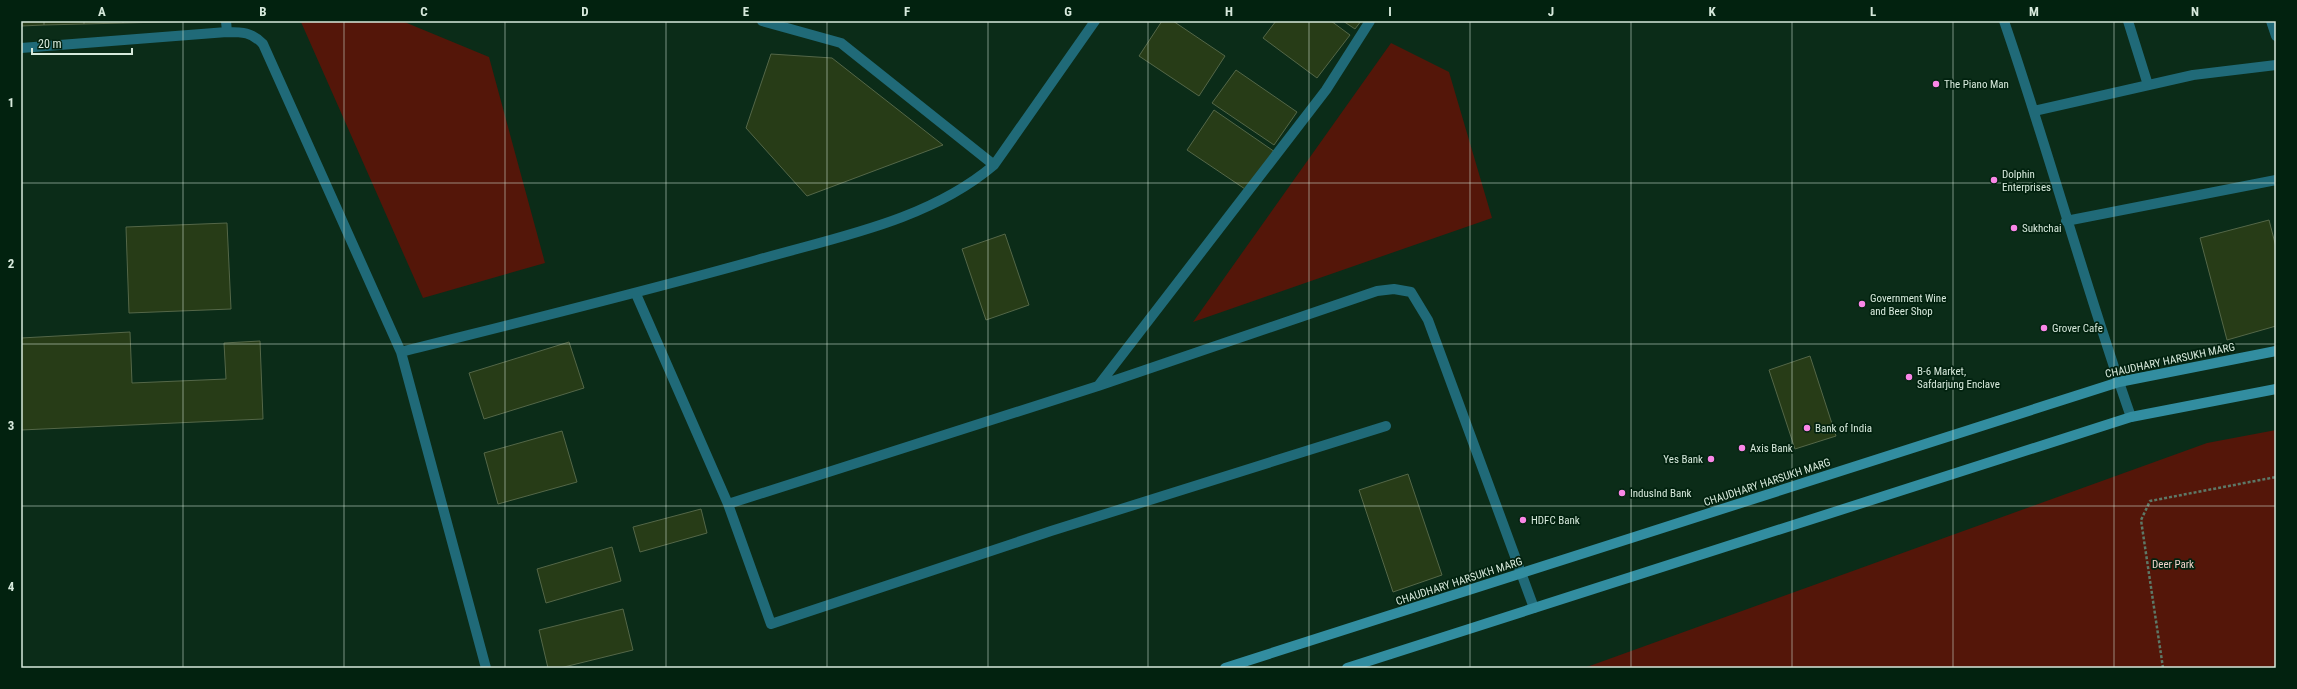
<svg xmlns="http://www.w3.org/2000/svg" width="2297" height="689" viewBox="0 0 2297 689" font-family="'Roboto Condensed',sans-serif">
<rect width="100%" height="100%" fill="#0b2c18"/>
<path fill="#541609" d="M402 21 489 57 545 263 423 298 301 22Z
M1391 43 1449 72 1492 218 1193 322Z
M2276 430V668H1584L2207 443Z"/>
<path fill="#273c17" stroke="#546748" d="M21 21H44V25L21 26Z
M44 21H84V24L44 25Z
M84 21H123V23L84 24Z
M123 21H204L123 23Z
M1162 21H1173L1225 56 1199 96 1139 56Z
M1276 21H1331L1350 35 1317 78 1263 38Z
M1343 21H1361L1355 29Z
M771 54 832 58 943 145 807 196 746 128Z
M1236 70 1297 112 1274 145 1212 103Z
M1214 110 1275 152 1248 191 1187 150Z
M2269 220 2276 247V326L2227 340 2200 238Z
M227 223 231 309 129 313 126 227Z
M1005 234 1029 305 986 320 962 249Z
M130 332 132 383 226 379 224 343 260 341 263 419 21 430V338Z
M569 342 584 388 484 419 469 373Z
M1810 356 1836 436 1795 449 1769 370Z
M562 431 577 482 498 504 484 453Z
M1408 474 1442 575 1393 592 1359 490Z
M701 509 707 533 640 552 633 527Z
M612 547 621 581 546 603 537 569Z
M623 609 633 650 560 668H548L539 630Z"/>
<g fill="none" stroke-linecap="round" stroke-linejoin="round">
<path stroke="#5d7867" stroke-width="2.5" stroke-dasharray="3 2" stroke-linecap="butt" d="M2163 668 2141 520 2150 501 2276 477"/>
<path stroke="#206a78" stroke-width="10" d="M226 21 227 32
M762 21 841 43 994 165
M1370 21 1326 90 1098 386 728 504 771 624 1051 531 1386 426
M2004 21C2049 152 2085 286 2131 417
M2128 21 2148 85
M2271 21 2276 36
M21 48 227 32C242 32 252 32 263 44L401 352
M2034 111 2193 75 2276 65
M2066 221 2276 180
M636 294 728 504
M1098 386 1377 291 1394 289 1411 292 1428 320 1534 608
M486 668 401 352C520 322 639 293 757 260 837 237 928 221 994 165L1095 21"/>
<path stroke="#328da0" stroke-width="10" d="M1225 668 2119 382 2276 351
M1347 668 2131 417 2276 389"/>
</g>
<path fill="none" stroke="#d7e9dc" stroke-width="1" stroke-opacity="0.55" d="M183 21V668M344 21V668M505 21V668M666 21V668M827 21V668M988 21V668M1148 21V668M1309 21V668M1470 21V668M1631 21V668M1792 21V668M1953 21V668M2114 21V668M21 183H2276M21 344H2276M21 506H2276"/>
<g fill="#fa87e7" stroke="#02220f" stroke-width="1.5">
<circle cx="1936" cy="84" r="4"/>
<circle cx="1994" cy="180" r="4"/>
<circle cx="2014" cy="228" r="4"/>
<circle cx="1862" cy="304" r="4"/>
<circle cx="2044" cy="328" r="4"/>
<circle cx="1909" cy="377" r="4"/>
<circle cx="1807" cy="428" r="4"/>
<circle cx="1742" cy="448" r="4"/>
<circle cx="1711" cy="459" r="4"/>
<circle cx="1622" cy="493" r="4"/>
<circle cx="1523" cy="520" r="4"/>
</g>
<g text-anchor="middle" stroke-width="3.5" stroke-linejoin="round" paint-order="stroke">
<g font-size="11" fill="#d7e9dc" stroke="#02220f" text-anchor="start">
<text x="1944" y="88">The Piano Man</text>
<text x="2002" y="178">Dolphin<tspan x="2002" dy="13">Enterprises</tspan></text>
<text x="2022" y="232">Sukhchai</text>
<text x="1870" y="302">Government Wine<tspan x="1870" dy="13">and Beer Shop</tspan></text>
<text x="2052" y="332">Grover Cafe</text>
<text x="1917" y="375">B-6 Market,<tspan x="1917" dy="13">Safdarjung Enclave</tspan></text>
<text x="1815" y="432">Bank of India</text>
<text x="1750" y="452">Axis Bank</text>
<text x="1703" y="463" text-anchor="end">Yes Bank</text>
<text x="1630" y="497">IndusInd Bank</text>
<text x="1531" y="524">HDFC Bank</text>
</g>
<g font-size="11" fill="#d7e9dc" stroke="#02220f">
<text transform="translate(2170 360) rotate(-12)" y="4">CHAUDHARY HARSUKH MARG</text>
<text transform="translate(1767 482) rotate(-18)" y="4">CHAUDHARY HARSUKH MARG</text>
<text transform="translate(1459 581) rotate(-18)" y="4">CHAUDHARY HARSUKH MARG</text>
</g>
<g font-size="11" fill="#f1d1c9" stroke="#02220f">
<text x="2173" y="568">Deer Park</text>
</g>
</g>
<rect width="2297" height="689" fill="none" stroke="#02220f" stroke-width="44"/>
<path d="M32 48v6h100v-6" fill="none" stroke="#d7e9dc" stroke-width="2"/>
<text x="38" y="48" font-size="12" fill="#d7e9dc" stroke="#02220f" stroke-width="3" paint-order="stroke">20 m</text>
<rect x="22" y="22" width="2253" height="645" fill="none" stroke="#d7e9dc" stroke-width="1.5"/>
<g font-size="13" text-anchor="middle" font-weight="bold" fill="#d7e9dc">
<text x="102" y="16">A</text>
<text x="263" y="16">B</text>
<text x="424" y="16">C</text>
<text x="585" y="16">D</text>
<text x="746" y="16">E</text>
<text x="907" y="16">F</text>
<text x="1068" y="16">G</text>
<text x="1229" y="16">H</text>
<text x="1390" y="16">I</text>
<text x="1551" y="16">J</text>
<text x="1712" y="16">K</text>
<text x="1873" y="16">L</text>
<text x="2034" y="16">M</text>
<text x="2195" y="16">N</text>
<text x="11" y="107">1</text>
<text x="11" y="268">2</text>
<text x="11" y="430">3</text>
<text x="11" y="591">4</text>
</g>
</svg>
